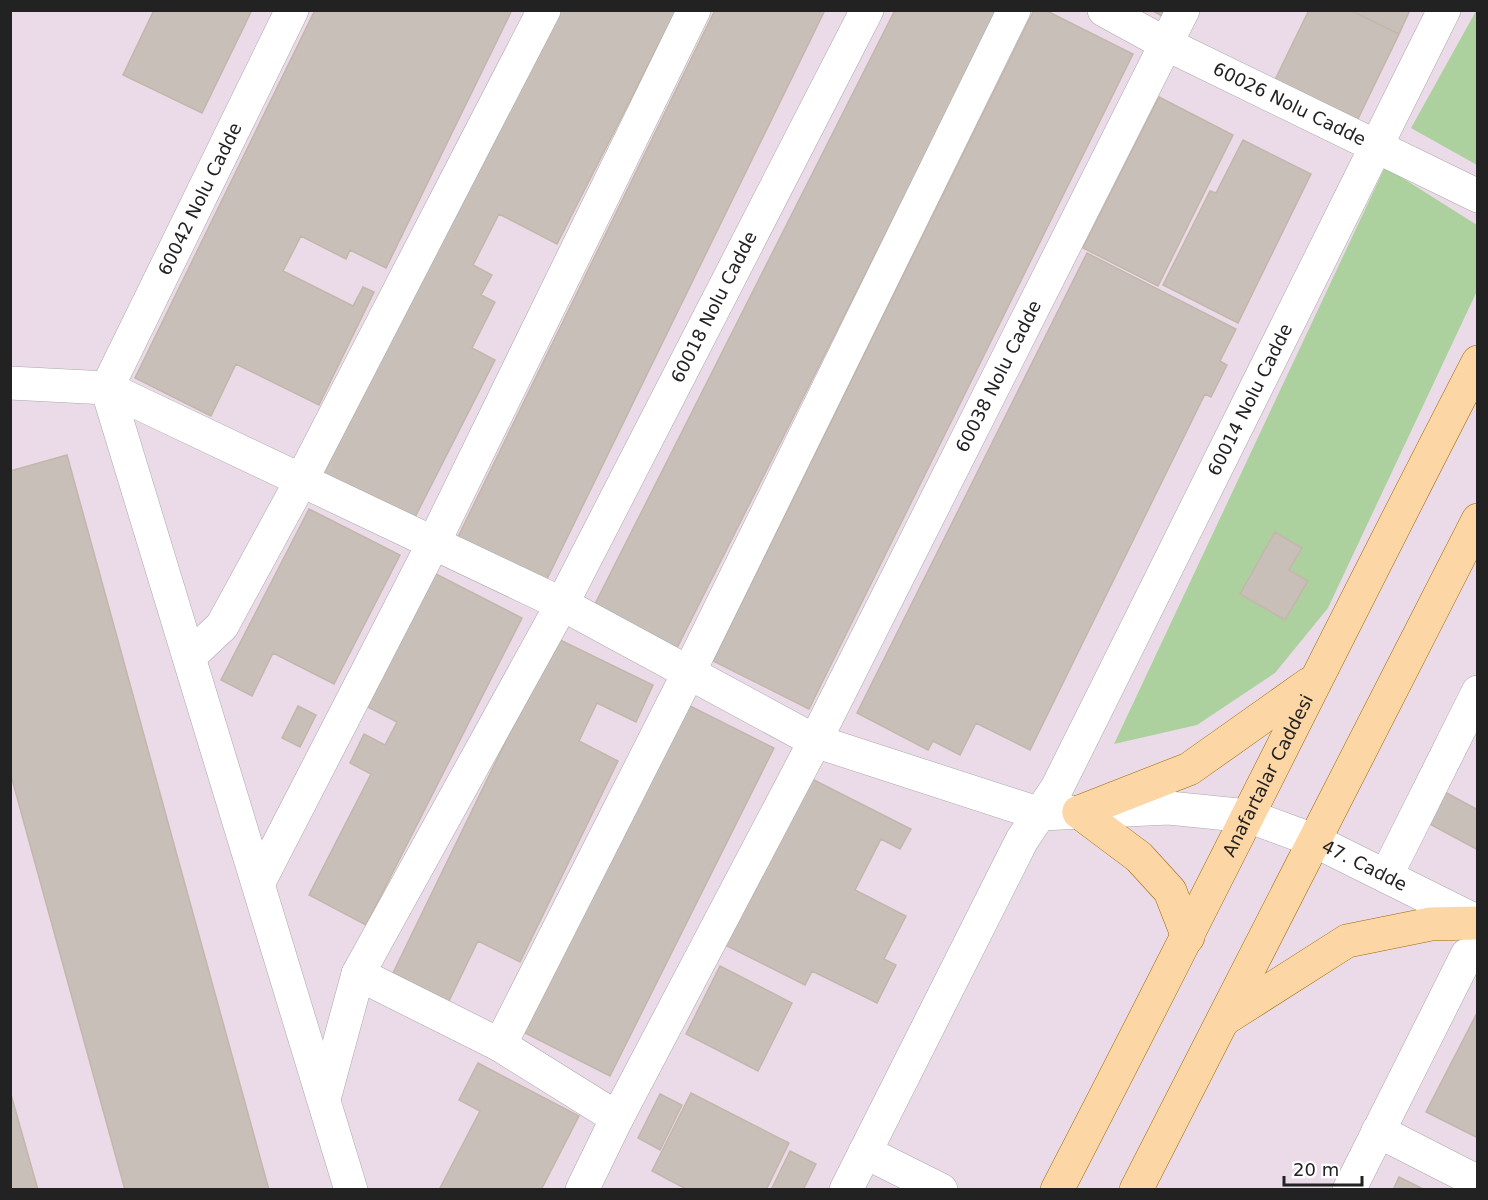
<svg xmlns="http://www.w3.org/2000/svg" width="1488" height="1200" viewBox="0 0 1488 1200" font-family="'DejaVu Sans',sans-serif">
<rect width="100%" height="100%" fill="#f2efe9"/>
<path fill="#ebdbe8" d="M11 11H1477V1189H11Z"/>
<path fill="#add19e" d="M1476 11H1478L1477 165 1411 128Z
M1385 167 1477 225V291L1328 608 1275 673 1197 725 1114 744Z"/>
<path fill="#c7bfb8" stroke="#c4b6ab" stroke-width="1.5" d="M154 10H252L202 113 123 75Z
M315 10H512L386 268 350 250 346 259 301 236 283 271 353 306 363 287 374 292 319 405 236 364 211 416 135 378Z
M554 10H676L557 244 499 214 473 265 492 275 481 295 495 302 472 348 495 360 411 525 316 477Z
M715 10H825L546 581 458 537Z
M895 10H998L677 648 594 606Z
M1034 10H1045L1133 54 809 709 713 661Z
M1151 10H1165L1162 16Z
M1309 10H1350L1399 34 1355 125 1273 84Z
M1350 10H1410L1399 34Z
M1159 97 1233 135 1158 286 1083 248Z
M1243 140 1311 174 1238 323 1163 285 1210 191 1216 193Z
M1087 253 1236 329 1220 361 1227 365 1211 397 1205 394 1030 750 976 723 960 755 933 741 928 750 857 713Z
M67 455 269 1190H125L10 772V471Z
M309 509 400 555 334 684 273 653 252 696 221 680Z
M1275 532 1302 548 1289 570 1308 581 1285 620 1240 594Z
M430 571 522 618 366 925 309 895 371 774 350 763 364 734 385 745 397 722 362 704Z
M556 638 653 685 636 722 597 703 579 741 618 761 520 962 478 941 448 1003 392 975Z
M686 704 774 748 610 1076 523 1032Z
M298 706 316 715 300 747 282 738Z
M808 777 911 829 900 849 881 839 855 890 906 916 884 959 896 965 877 1003 812 971 805 985 723 944Z
M1443 791 1478 810V850L1426 822Z
M720 966 792 1003 758 1071 686 1034Z
M1478 1011V1138L1426 1112Z
M478 1063 579 1116 541 1190H439L480 1111 459 1100Z
M10 1091 38 1190H10Z
M691 1093 789 1143 766 1190H688L652 1171Z
M660 1094 682 1105 660 1150 638 1138Z
M790 1151 816 1164 803 1190H771Z
M1399 1177 1425 1190H1393Z"/>
<g fill="none" stroke-linecap="round" stroke-linejoin="round">
<defs>
<g id="minor">
<path id="s1" d="M292 10 107 388 562 604 815 741 1040 814 1169 808 1248 816 1313 840 1478 922"/>
<path d="M867 10 562 604 358 974 500 1045 689 672 1014 10"/>
<path id="s2" d="M1104 10 1166 44 1478 196"/>
<path d="M10 383 107 388 351 1190"/>
<path d="M189 657 222 626 302 479 544 10"/>
<path d="M1386 876 1478 692"/>
<path d="M259 882 434 542 694 10"/>
<path id="s3" d="M500 1045 617 1118 815 741 1183 10"/>
<path d="M324 1099 358 974"/>
<path d="M1378 1131 1478 1182"/>
<path d="M865 1152 941 1190"/>
<path d="M582 1190 617 1118"/>
<path id="s4" d="M846 1190 1022 840 1057 788 1444 10"/>
<path d="M1349 1190 1467 955 1478 951"/>
</g>
<g id="major">
<path d="M1079 812 1189 769 1309 684"/>
<path d="M1079 812 1139 857 1170 891 1188 937"/>
<path d="M1223 1020 1347 941 1431 924 1478 923"/>
<path id="s5" d="M1057 1190C1200 915 1336 637 1478 362"/>
<path d="M1136 1190 1478 520"/>
</g>
</defs>
<use href="#minor" stroke="#a9a9a9" stroke-width="34"/>
<use href="#major" stroke="#a06b00" stroke-width="34"/>
<use href="#minor" stroke="#fff" stroke-width="33"/>
<use href="#major" stroke="#fcd6a4" stroke-width="33"/>
</g>
<g text-anchor="middle" stroke-width="6" stroke-linejoin="round" paint-order="stroke">
<g font-size="18" fill="#222" stroke="#fff">
<text dy="6" stroke="none"><textPath href="#s2" startOffset="208">60026 Nolu Cadde</textPath></text>
<text transform="translate(200 199) rotate(-64)" y="6">60042 Nolu Cadde</text>
<text transform="translate(714 307) rotate(-63)" y="6">60018 Nolu Cadde</text>
<text dy="6" stroke="none"><textPath href="#s3" startOffset="972">60038 Nolu Cadde</textPath></text>
<text dy="6" stroke="none"><textPath href="#s4" startOffset="888">60014 Nolu Cadde</textPath></text>
<text dy="6" stroke="none"><textPath href="#s5" startOffset="465">Anafartalar Caddesi</textPath></text>
<text dy="6" stroke="none"><textPath href="#s1" startOffset="1784">47. Cadde</textPath></text>
</g>
</g>
<rect width="1488" height="1200" fill="none" stroke="#222222" stroke-width="24"/>
<path d="M1284 1176v9h78v-9" fill="none" stroke="#222222" stroke-width="3"/>
<text x="1293" y="1176" font-size="18" fill="#222222" stroke="#ffffff" stroke-width="4.5" paint-order="stroke">20 m</text>
</svg>
